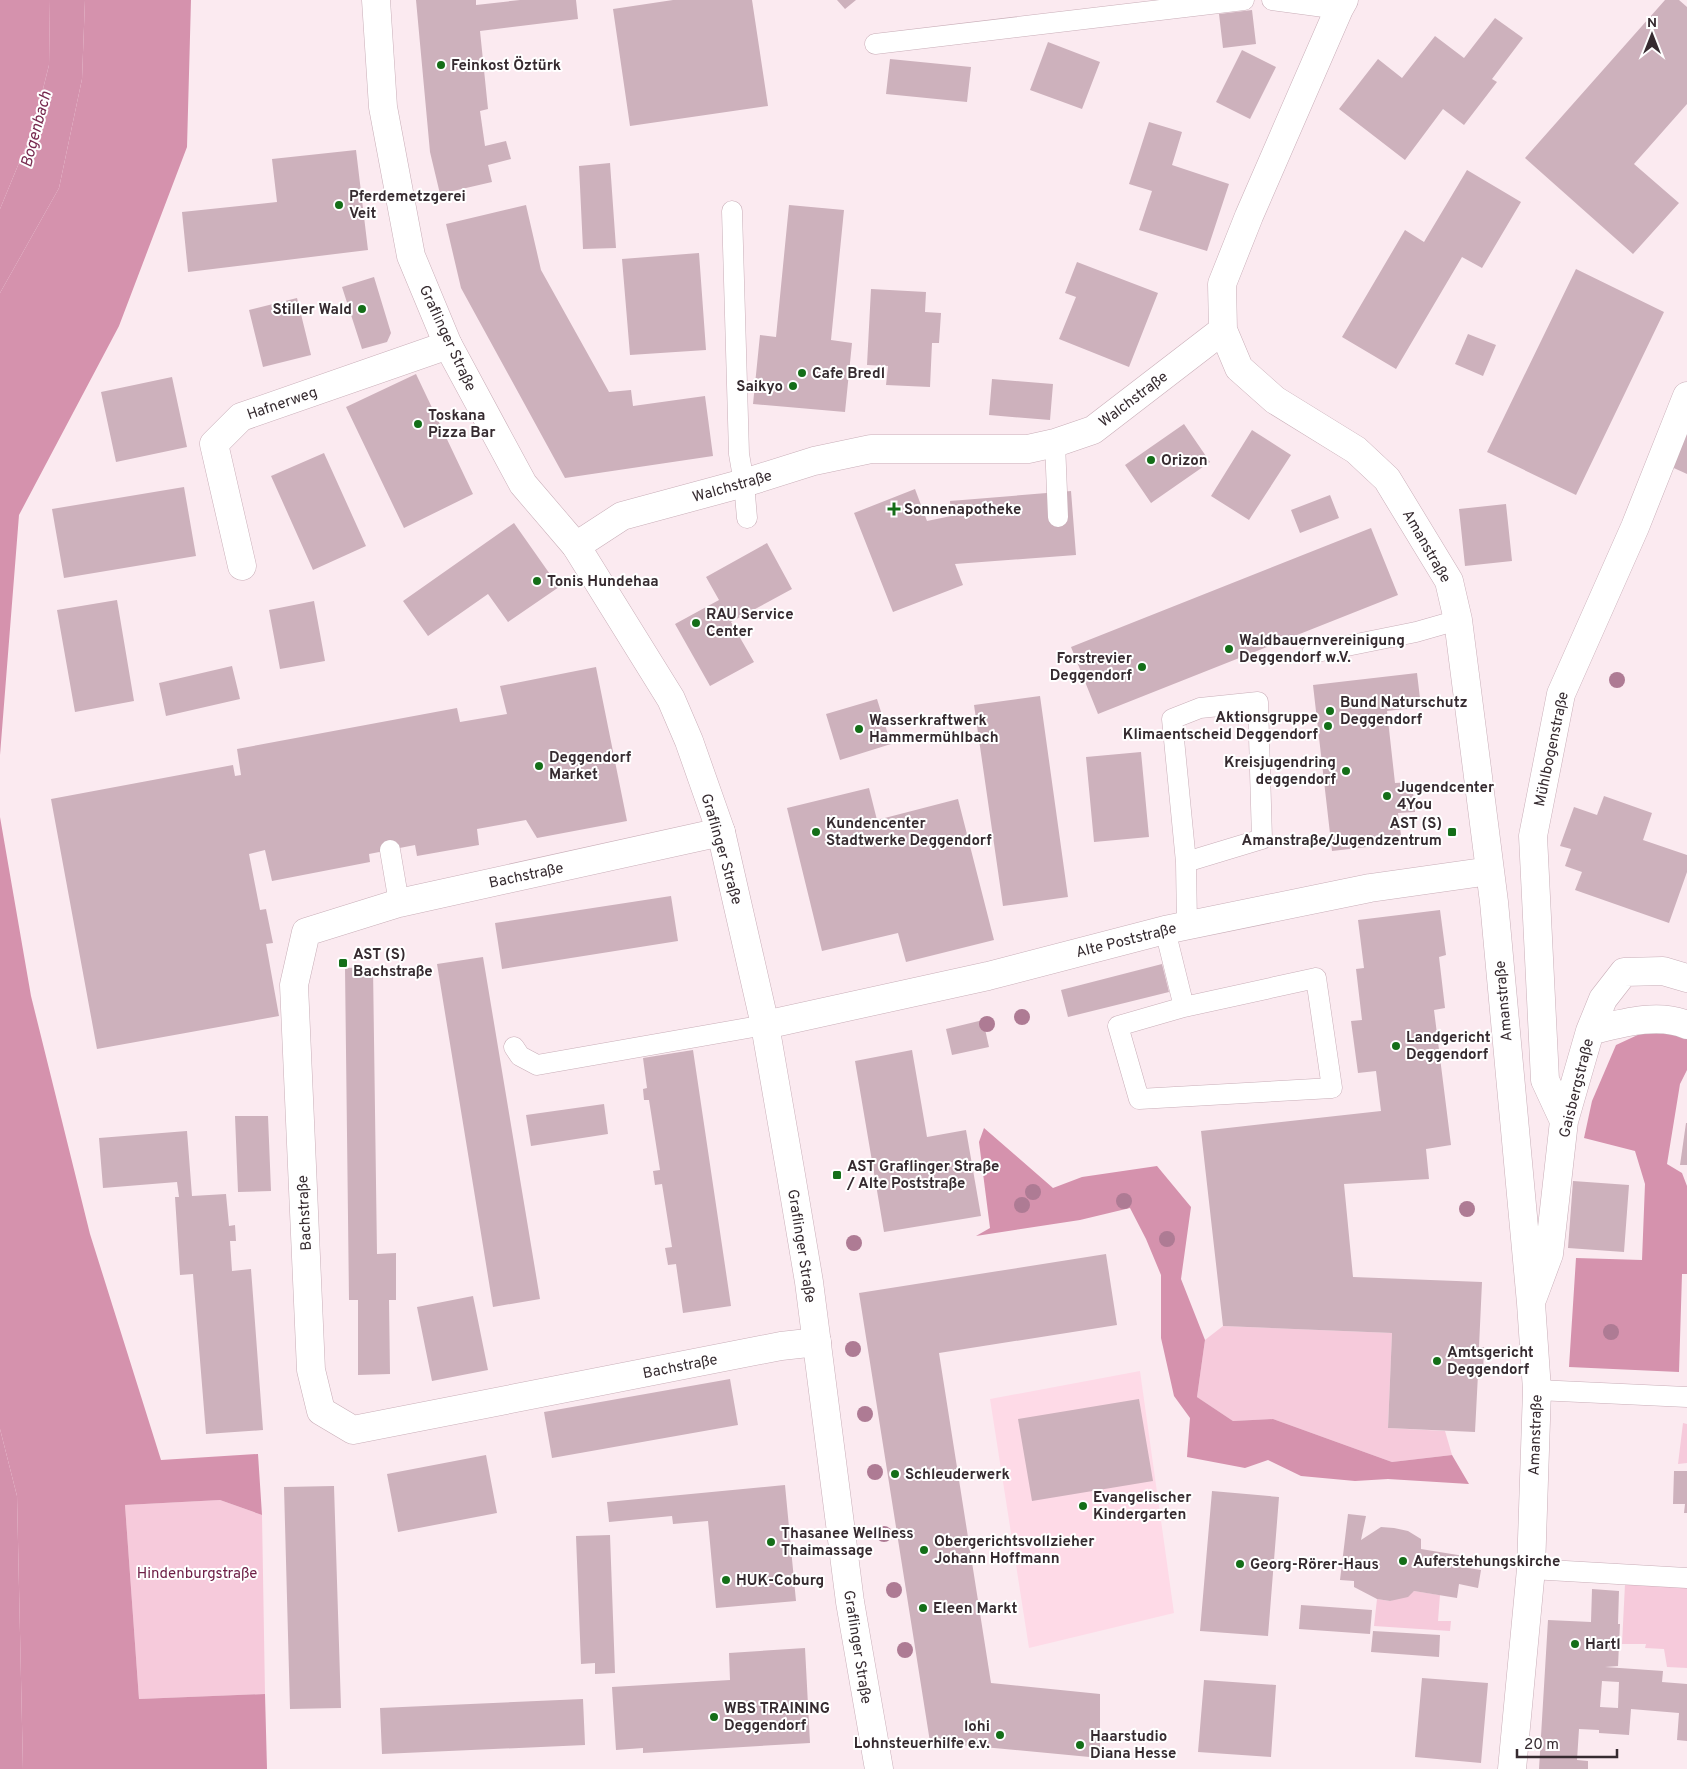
<svg xmlns="http://www.w3.org/2000/svg" width="1687" height="1769" viewBox="0 0 1687 1769" font-family="Overpass,sans-serif">
<rect width="100%" height="100%" fill="#fbeaf0"/>
<path fill="#fedae7" d="M1140 1371 1174 1613 1029 1648 990 1399Z"/>
<path fill="#f6cadb" d="M1223 1326 1392 1333 1388 1428 1445 1431 1452 1455 1392 1462 1273 1419 1233 1421 1197 1397 1205 1340Z
M1683 1423 1687 1424V1463L1678 1464Z
M220 1500 262 1515 265 1694 139 1699 125 1505Z
M1625 1584 1687 1586V1668L1667 1667 1664 1649 1645 1648 1646 1644H1622Z
M1414 1591 1440 1595 1438 1621H1451L1450 1631 1374 1626 1377 1599 1390 1601Z"/>
<path fill="#d592ad" d="M0 0H50L49 65 33 129 0 209Z
M85 0H191L187 147 119 326 19 515 0 755V293L59 188 82 79Z
M0 817 31 996 90 1234 161 1460 258 1454 262 1515 220 1500 125 1505 139 1699 265 1694 267 1769H23L17 1496 0 1429Z
M1642 1033 1674 1034 1687 1039V1070L1680 1084 1667 1164 1682 1173 1687 1186V1274H1682L1679 1372 1569 1367 1576 1258 1642 1260 1645 1184 1635 1151 1584 1138 1592 1101 1616 1045Z
M984 1128 1053 1188 1082 1177 1157 1166 1191 1207 1181 1279 1205 1340 1197 1397 1233 1421 1273 1419 1392 1462 1452 1455 1469 1484 1388 1479 1355 1481 1301 1476 1268 1460 1245 1468 1187 1457 1190 1418 1174 1396 1161 1338V1275L1146 1239 1130 1208 1080 1220 976 1236 990 1228 979 1142Z"/>
<path fill="#d391ac" d="M50 0H85L82 79 59 188 0 293V209L33 129 49 65Z
M0 1429 17 1496 23 1769H0Z"/>
<path fill="#cdb1bc" fill-rule="evenodd" d="M416 0H476V5L520 0H576L578 19 480 31 488 109 480 111 485 146 506 141 511 159 488 165 492 182 440 194 430 152Z
M673 0H752L768 106 630 126 613 9Z
M837 0H856L845 9Z
M1665 0H1679L1687 7V104L1634 164 1679 203 1633 254 1525 158Z
M1252 10 1256 44 1223 48 1219 14Z
M1495 18 1523 38 1492 79 1497 82 1464 125 1443 109 1405 160 1339 109 1378 59 1402 78 1435 36 1464 58Z
M1048 42 1100 62 1082 109 1030 90Z
M1242 50 1276 67 1250 119 1216 102Z
M890 59 971 67 967 102 886 94Z
M1149 122 1182 132 1172 165 1229 184 1207 251 1139 230 1152 191 1129 184Z
M356 150 368 250 188 272 182 212 277 202 272 159Z
M610 163 616 248 583 249 579 166Z
M1467 170 1521 202 1482 268 1462 257 1396 369 1342 337 1405 230 1424 242Z
M526 205 541 270 609 392 631 390 633 406 705 396 713 456 565 478 461 288 446 224Z
M789 205 844 210 831 340 852 343 845 412 753 404 760 335 776 337Z
M699 253 706 350 630 355 622 259Z
M1077 262 1158 293 1129 367 1059 339 1076 297 1065 293Z
M1576 269 1664 312 1576 495 1487 452Z
M374 277 391 333 387 342 362 349 342 287Z
M871 289 926 292 925 312 941 313 939 343H932L930 387 886 385 888 366 867 365Z
M297 298 311 355 263 367 249 310Z
M1468 334 1496 345 1483 376 1455 364Z
M416 374 473 494 404 528 346 407Z
M172 377 187 447 116 462 101 392Z
M992 379 1053 384 1050 420 989 415Z
M1687 417V474L1665 464Z
M1184 424 1210 462 1151 503 1125 465Z
M1252 430 1291 455 1249 520 1211 496Z
M324 453 366 546 313 570 271 476Z
M184 487 196 556 64 578 52 509Z
M915 489 927 521 951 516 950 501 1071 491 1076 555 955 564 963 585 893 612 854 513Z
M1330 495 1339 518 1300 533 1291 510Z
M1506 504 1512 561 1465 566 1459 509Z
M514 523 559 587 508 622 488 594 428 636 403 601Z
M1371 528 1398 595 1098 714 1071 647Z
M767 543 792 589 731 622 754 662 710 686 675 624 719 600 706 577Z
M117 600 134 701 75 712 57 610Z
M314 601 325 661 280 669 269 610Z
M232 666 240 699 166 716 159 683Z
M596 667 627 821 537 838 526 820 477 829 479 845 417 856 415 845 369 854 370 862 272 881 265 850 249 854 260 910 266 909 273 943 266 944 279 1016 97 1049 51 799 233 765 235 776 241 775 237 749 457 708 460 722 507 714 500 686Z
M1417 673 1421 707 1387 711 1395 783 1412 782 1415 812 1398 813 1402 843 1332 851 1313 685Z
M1040 696 1068 897 1003 906 974 705Z
M877 699 891 744 840 760 826 714Z
M1141 752 1149 837 1094 842 1086 757Z
M869 788 877 820 958 799 994 940 906 962 898 933 822 951 787 808Z
M1604 796 1652 813 1643 840 1687 855V872L1669 923 1575 890 1582 872 1565 866 1571 849 1560 846 1574 807 1597 815Z
M671 896 678 941 502 969 495 923Z
M1440 910 1446 955 1439 957 1445 1008 1434 1010 1451 1145 1426 1149 1429 1179 1344 1184 1353 1277 1482 1282 1479 1347H1484L1483 1375 1478 1374 1475 1432 1388 1428 1392 1333 1223 1326 1201 1131 1381 1111 1376 1071 1358 1073 1351 1021 1362 1020 1356 969 1364 968 1358 920Z
M483 957 540 1299 493 1307 437 964Z
M1162 964 1169 992 1068 1017 1061 990Z
M373 967 377 1254 396 1253V1300H389L390 1374 358 1375V1300H349L345 968Z
M983 1020 989 1047 952 1055 946 1029Z
M693 1050 731 1306 683 1313 676 1264 668 1265 665 1248 672 1247 662 1184 655 1185 653 1171 660 1170 649 1100H644L643 1089 647 1088 643 1058Z
M912 1050 927 1137 966 1130 981 1216 884 1232 855 1061Z
M604 1104 608 1134 531 1146 526 1115Z
M235 1116H268L271 1191 238 1192Z
M1686 1123H1687V1165H1680Z
M187 1131 192 1196 226 1194 229 1226 235 1225 236 1241H230L232 1271 251 1269 263 1430 206 1434 193 1274 180 1275 175 1197H179L177 1182 103 1188 99 1138Z
M1573 1181 1629 1185 1624 1252 1568 1248Z
M1106 1254 1117 1325 939 1353 991 1683 1100 1694V1758L930 1742 859 1293Z
M473 1296 488 1370 432 1381 417 1307Z
M730 1379 738 1425 552 1458 544 1412Z
M1139 1399 1153 1481 1032 1501 1018 1419Z
M486 1455 497 1513 398 1532 387 1474Z
M1674 1471H1687V1513H1684L1685 1504H1673Z
M785 1485 796 1601 716 1608 708 1521 673 1524 672 1516 609 1522 607 1502Z
M334 1486 341 1708 290 1709 284 1487Z
M1212 1491 1279 1497 1268 1636 1200 1631Z
M1348 1514 1366 1516 1361 1540 1381 1527 1394 1528 1408 1531 1421 1539V1549L1464 1556 1462 1567 1481 1570 1478 1588 1459 1584 1457 1598 1414 1591 1408 1597 1390 1601 1377 1599 1354 1587V1581L1340 1580Z
M610 1535 615 1673 595 1674V1663L581 1664 576 1536Z
M1592 1589 1619 1591 1618 1624H1620L1618 1666 1605 1667 1663 1671 1662 1682 1687 1684V1741L1677 1740 1679 1713 1631 1709 1629 1735 1599 1733V1730L1579 1729 1577 1760 1588 1761V1769H1539L1548 1620 1591 1622ZM1602 1681 1619 1682 1618 1708 1600 1707Z
M1301 1605 1372 1610 1370 1634 1299 1629Z
M1373 1631 1440 1635 1439 1657 1371 1652Z
M805 1648 810 1743 643 1753V1748L616 1750 612 1687 730 1680 729 1653Z
M1422 1678 1488 1683 1481 1763 1415 1757Z
M1204 1680 1276 1685 1271 1757 1198 1752Z
M583 1699 585 1745 382 1754 380 1708Z"/>
<g fill="none" stroke-linecap="round" stroke-linejoin="round">
<defs>
<path id="lane" d="M1272 0 1339 9
M875 44 1244 0
M732 211 739 454 744 483 747 518
M1055 443 1058 517
M1312 653 1416 632 1458 620
M390 850 399 903
M1186 862 1262 839 1258 702 1200 708 1172 719 1186 862 1187 925
M1165 930 1184 1007 1118 1026 1139 1099 1332 1088 1316 978 1184 1007
M514 1047 520 1056 537 1065 765 1025
M1537 1390 1687 1397
M1531 1569 1687 1578"/>
<path id="street" d="M1344 0 1339 9 1249 216 1222 284 1223 330 1239 368 1275 400 1356 450 1387 479 1449 581 1458 620 1494 902 1531 1303 1537 1390 1531 1569 1512 1769
M576 546 622 516 744 483 814 461 871 449H1028L1055 443 1093 430 1223 330
M242 566 214 444 241 417 448 345
M721 832 399 903 306 932 294 985 311 1370 321 1411 353 1430 781 1346 817 1342
M765 1025 988 976 1165 930 1370 888 1490 871
M1590 1031C1619 1024 1658 1012 1687 1025
M1564 1121 1545 1080 1533 836 1561 694 1635 527 1687 396
M1533 1297 1549 1254 1564 1121 1590 1031 1603 999 1624 972 1663 971 1687 978"/>
<path id="secondary" d="M376 0 383 107 411 256 448 345 523 484 576 546 671 699 689 741 721 832 765 1025 791 1175 809 1282 850 1602 879 1769"/>
</defs>
<use href="#lane" stroke="#c9aeb8" stroke-width="21"/>
<use href="#street" stroke="#c9aeb8" stroke-width="29"/>
<use href="#secondary" stroke="#c9aeb8" stroke-width="29"/>
<use href="#lane" stroke="#fff" stroke-width="20"/>
<use href="#street" stroke="#fff" stroke-width="28"/>
<use href="#secondary" stroke="#fff" stroke-width="28"/>
</g>
<g fill="#ae7b94">
<circle cx="1617" cy="680" r="8"/>
<circle cx="1022" cy="1017" r="8"/>
<circle cx="987" cy="1024" r="8"/>
<circle cx="1033" cy="1192" r="8"/>
<circle cx="1124" cy="1201" r="8"/>
<circle cx="1022" cy="1205" r="8"/>
<circle cx="1467" cy="1209" r="8"/>
<circle cx="1167" cy="1239" r="8"/>
<circle cx="854" cy="1243" r="8"/>
<circle cx="1611" cy="1332" r="8"/>
<circle cx="853" cy="1349" r="8"/>
<circle cx="865" cy="1414" r="8"/>
<circle cx="875" cy="1472" r="8"/>
<circle cx="884" cy="1534" r="8"/>
<circle cx="894" cy="1590" r="8"/>
<circle cx="905" cy="1650" r="8"/>
</g>
<g fill="#146e18" stroke="#fff" stroke-width="2">
<circle cx="441" cy="65" r="5"/>
<circle cx="339" cy="205" r="5"/>
<circle cx="362" cy="309" r="5"/>
<circle cx="802" cy="373" r="5"/>
<circle cx="793" cy="386" r="5"/>
<circle cx="418" cy="424" r="5"/>
<circle cx="1151" cy="460" r="5"/>
<path d="M891.5 501.5h5v5h5v5h-5v5h-5v-5h-5v-5h5z"/>
<circle cx="537" cy="581" r="5"/>
<circle cx="696" cy="623" r="5"/>
<circle cx="1229" cy="649" r="5"/>
<circle cx="1142" cy="667" r="5"/>
<circle cx="1330" cy="711" r="5"/>
<circle cx="1328" cy="726" r="5"/>
<circle cx="859" cy="729" r="5"/>
<circle cx="539" cy="766" r="5"/>
<circle cx="1346" cy="771" r="5"/>
<circle cx="1387" cy="796" r="5"/>
<circle cx="816" cy="832" r="5"/>
<rect x="1447" y="827" width="10" height="10" rx="2.5"/>
<rect x="338" y="958" width="10" height="10" rx="2.5"/>
<circle cx="1396" cy="1046" r="5"/>
<rect x="832" y="1170" width="10" height="10" rx="2.5"/>
<circle cx="1437" cy="1361" r="5"/>
<circle cx="895" cy="1474" r="5"/>
<circle cx="1083" cy="1506" r="5"/>
<circle cx="771" cy="1542" r="5"/>
<circle cx="924" cy="1550" r="5"/>
<circle cx="1403" cy="1561" r="5"/>
<circle cx="1240" cy="1564" r="5"/>
<circle cx="726" cy="1580" r="5"/>
<circle cx="923" cy="1608" r="5"/>
<circle cx="1575" cy="1644" r="5"/>
<circle cx="714" cy="1717" r="5"/>
<circle cx="1000" cy="1735" r="5"/>
<circle cx="1080" cy="1745" r="5"/>
</g>
<g text-anchor="middle" stroke-width="4" stroke-linejoin="round" paint-order="stroke">
<g font-size="15" font-weight="bold" fill="#362b30" stroke="#fff" text-anchor="start">
<text x="451" y="70">Feinkost Öztürk</text>
<text x="349" y="201">Pferdemetzgerei<tspan x="349" dy="17">Veit</tspan></text>
<text x="352" y="314" text-anchor="end">Stiller Wald</text>
<text x="812" y="378">Cafe Bredl</text>
<text x="783" y="391" text-anchor="end">Saikyo</text>
<text x="428" y="420">Toskana<tspan x="428" dy="17">Pizza Bar</tspan></text>
<text x="1161" y="465">Orizon</text>
<text x="904" y="514">Sonnenapotheke</text>
<text x="547" y="586">Tonis Hundehaa</text>
<text x="706" y="619">RAU Service<tspan x="706" dy="17">Center</tspan></text>
<text x="1239" y="645">Waldbauernvereinigung<tspan x="1239" dy="17">Deggendorf w.V.</tspan></text>
<text x="1132" y="663" text-anchor="end">Forstrevier<tspan x="1132" dy="17">Deggendorf</tspan></text>
<text x="1340" y="707">Bund Naturschutz<tspan x="1340" dy="17">Deggendorf</tspan></text>
<text x="1318" y="722" text-anchor="end">Aktionsgruppe<tspan x="1318" dy="17">Klimaentscheid Deggendorf</tspan></text>
<text x="869" y="725">Wasserkraftwerk<tspan x="869" dy="17">Hammermühlbach</tspan></text>
<text x="549" y="762">Deggendorf<tspan x="549" dy="17">Market</tspan></text>
<text x="1336" y="767" text-anchor="end">Kreisjugendring<tspan x="1336" dy="17">deggendorf</tspan></text>
<text x="1397" y="792">Jugendcenter<tspan x="1397" dy="17">4You</tspan></text>
<text x="826" y="828">Kundencenter<tspan x="826" dy="17">Stadtwerke Deggendorf</tspan></text>
<text x="1442" y="828" text-anchor="end">AST (S)<tspan x="1442" dy="17">Amanstraße/Jugendzentrum</tspan></text>
<text x="353" y="959">AST (S)<tspan x="353" dy="17">Bachstraße</tspan></text>
<text x="1406" y="1042">Landgericht<tspan x="1406" dy="17">Deggendorf</tspan></text>
<text x="847" y="1171">AST Graflinger Straße<tspan x="847" dy="17">/ Alte Poststraße</tspan></text>
<text x="1447" y="1357">Amtsgericht<tspan x="1447" dy="17">Deggendorf</tspan></text>
<text x="905" y="1479">Schleuderwerk</text>
<text x="1093" y="1502">Evangelischer<tspan x="1093" dy="17">Kindergarten</tspan></text>
<text x="781" y="1538">Thasanee Wellness<tspan x="781" dy="17">Thaimassage</tspan></text>
<text x="934" y="1546">Obergerichtsvollzieher<tspan x="934" dy="17">Johann Hoffmann</tspan></text>
<text x="1413" y="1566">Auferstehungskirche</text>
<text x="1250" y="1569">Georg-Rörer-Haus</text>
<text x="736" y="1585">HUK-Coburg</text>
<text x="933" y="1613">Eleen Markt</text>
<text x="1585" y="1649">Hartl</text>
<text x="724" y="1713">WBS TRAINING<tspan x="724" dy="17">Deggendorf</tspan></text>
<text x="990" y="1731" text-anchor="end">lohi<tspan x="990" dy="17">Lohnsteuerhilfe e.v.</tspan></text>
<text x="1090" y="1741">Haarstudio<tspan x="1090" dy="17">Diana Hesse</tspan></text>
</g>
<g font-size="15" fill="#362b30" stroke="#fff">
<text transform="translate(448 338) rotate(65)" y="5">Graflinger Straße</text>
<text transform="translate(1133 399) rotate(-37)" y="5">Walchstraße</text>
<text transform="translate(282 403) rotate(-19)" y="5">Hafnerweg</text>
<text transform="translate(732 486) rotate(-16)" y="5">Walchstraße</text>
<text transform="translate(1427 546) rotate(60)" y="5">Amanstraße</text>
<text transform="translate(1551 749) rotate(-78)" y="5">Mühlbogenstraße</text>
<text transform="translate(722 849) rotate(74)" y="5">Graflinger Straße</text>
<text transform="translate(526 875) rotate(-12)" y="5">Bachstraße</text>
<text transform="translate(1126 940) rotate(-14)" y="5">Alte Poststraße</text>
<text transform="translate(1503 1001) rotate(-95)" y="5">Amanstraße</text>
<text transform="translate(1576 1088) rotate(-76)" y="5">Gaisbergstraße</text>
<text transform="translate(304 1213) rotate(-93)" y="5">Bachstraße</text>
<text transform="translate(802 1246) rotate(81)" y="5">Graflinger Straße</text>
<text transform="translate(680 1366) rotate(-11)" y="5">Bachstraße</text>
<text transform="translate(1535 1435) rotate(-88)" y="5">Amanstraße</text>
<text transform="translate(858 1647) rotate(81)" y="5">Graflinger Straße</text>
</g>
<g font-size="15" fill="#6f2148" stroke="#fff">
<text x="197" y="1578">Hindenburgstraße</text>
</g>
<g font-size="16" font-style="italic" fill="#77294f" stroke="#fff">
<text transform="translate(35 129) rotate(-75)" y="6">Bogenbach</text>
</g>
</g>
<g transform="translate(1652 35)" stroke="#ffffff" stroke-width="4" paint-order="stroke">
<path d="M0-4L9 19L0 12L-9 19Z" fill="#362b30"/>
<text y="-8" font-size="14" font-weight="bold" text-anchor="middle" fill="#362b30">N</text>
</g>
<path d="M1517 1749v8h100v-8" fill="none" stroke="#362b30" stroke-width="2.5"/>
<text x="1524" y="1749" font-size="15" fill="#362b30" stroke="#ffffff" stroke-width="4" paint-order="stroke">20 m</text>
</svg>
